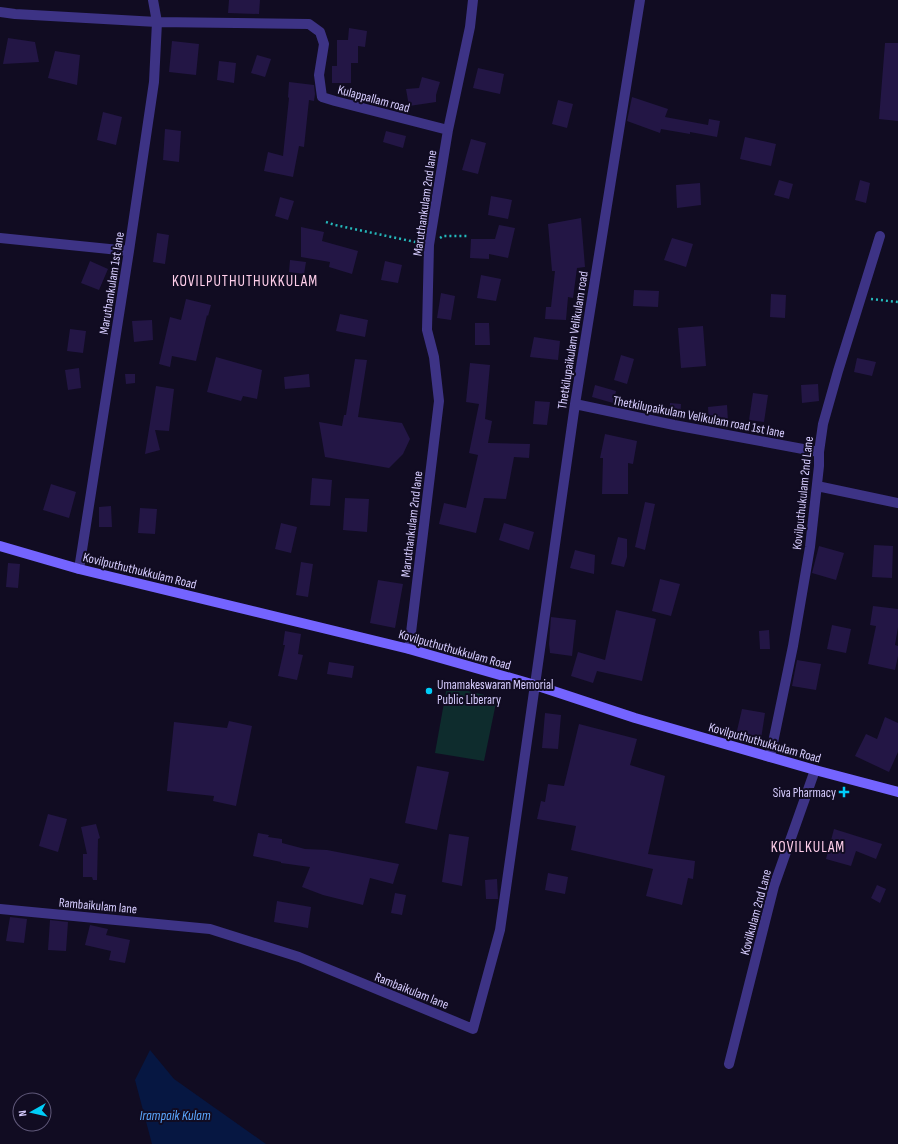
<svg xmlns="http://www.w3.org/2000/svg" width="898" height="1144" viewBox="0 0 898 1144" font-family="'Sofia Sans Condensed',sans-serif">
<rect width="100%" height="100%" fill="#110c22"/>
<path fill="#0e2c2d" d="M447 686 497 698 484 761 435 753Z"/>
<path fill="#061742" d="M150 1050 174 1079 266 1144H152L135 1080Z"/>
<path fill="#231645" d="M229 0H260L259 14 228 13Z
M349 28 367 31 365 47 358 46V63H351V83H332V66H337V40H348Z
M8 38 35 42 39 62 3 64Z
M172 41 199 44 196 75 169 72Z
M885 43H898V121L879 119Z
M55 51 80 55 77 85 48 78Z
M257 55 271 59 265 77 251 73Z
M219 61 236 63 234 83 217 80Z
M478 68 504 74 500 94 473 88Z
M422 77 440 82 436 95V102L409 106 406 89 419 88Z
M289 82 314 85 315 94 314 101 309 100 304 147 299 146 293 177 264 171 268 152 283 156 289 98 288 97Z
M632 97 668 109 665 117 708 125 709 119 720 121 717 137 690 132V134L661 129 660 133 627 121Z
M558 100 573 104 567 128 552 124Z
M103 112 122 117 116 145 97 140Z
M165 129 181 131 179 162 163 160Z
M386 131 406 136 403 148 383 142Z
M745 137 776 144 771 166 740 159Z
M471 139 486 143 478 174 462 170Z
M779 180 793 184 789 199 774 195Z
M860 180 870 183 866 203 855 200Z
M700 183 701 205 677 208 676 185Z
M491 196 512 200 508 219 488 215Z
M280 197 294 201 288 220 275 216Z
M581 218 585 267 577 268 573 298 568 297 566 320 545 319 546 307H551L555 271H552L548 224Z
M499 225 515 228 508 258 489 254V259L470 258 471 239H495Z
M301 227 324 232 322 241 358 251 352 274 329 267 330 262 301 257Z
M157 233 169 235 165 264 153 262Z
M672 238 693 244 686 267 664 260Z
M290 260 306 262 304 274 289 272Z
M90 261 108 269 99 290 81 283Z
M385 261 402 265 398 283 381 280Z
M481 275 501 279 496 301 477 298Z
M634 290 659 291 658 307 633 306Z
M441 293 455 296 451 320 437 318Z
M771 294 786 295 785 318 770 317Z
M186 299 211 305 208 316 207 315 196 361 172 356 170 367 159 364 170 317 181 320Z
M340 314 368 320 365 337 336 331Z
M152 320 153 340 134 342 132 321Z
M475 323H489L490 345H475Z
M703 326 706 366 681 368 678 328Z
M70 329 86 331 83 353 67 351Z
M534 337 560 341 558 360 530 357Z
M621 355 634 359 627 384 614 380Z
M216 357 262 370 257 399 243 396 241 401 207 392Z
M857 358 876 362 872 376 854 372Z
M355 359 367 360 358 417 402 423 410 439 403 454 389 468 325 457 319 422 342 426 344 415H346Z
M470 363 490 365 485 419 492 421 488 443 530 444 529 458 514 457 506 499 484 498 476 533 439 524 444 503 466 508 478 455 469 453 479 404 466 402Z
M79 368 81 388 68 390 65 370Z
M125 374H135V383L126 384Z
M309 374 310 387 285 389 284 377Z
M818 384 819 401 802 403 801 385Z
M595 385 616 391 613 403 592 397Z
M156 386 174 389 169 431 155 430 160 450 145 454Z
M753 393 768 395 764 422 749 420Z
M535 401 550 402 547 425 533 424Z
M670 403 681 404 680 419 669 417Z
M727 405 728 421 709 422 708 407Z
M605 434 637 441 633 464 628 463V494H602L603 458H600Z
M312 478 332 480 330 506 310 505Z
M51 484 76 492 69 518 43 510Z
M345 498 369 499 367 532 343 530Z
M645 502 655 504 645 550 635 547Z
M111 506 112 527H99V507Z
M140 508 157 509 155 534 138 533Z
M281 523 297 527 291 553 275 549Z
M504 523 534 532 529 550 499 540Z
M618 537 627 539V557L624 567 611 564Z
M874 545 893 546 892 578 872 577Z
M819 546 844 553 836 580 812 573Z
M575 550 595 555 594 574 570 568Z
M301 562 313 564 308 597 296 595Z
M8 563 20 564 18 588 6 587Z
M660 579 680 584 671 616 652 611Z
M378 580 403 584 395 628 370 623Z
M873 606 898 609V627L895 645 898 646V656L895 670 868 664 876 626 870 625Z
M616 610 656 619 642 681 597 671 593 683 571 676 578 652 605 660Z
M551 617 576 620 572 656 550 653 549 644Z
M832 625 851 629 846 653 827 649Z
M769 630 770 649H760L759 631Z
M285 631 301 634 298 654 303 655 297 680 278 676 285 645H283Z
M797 660 821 664 816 690 792 686Z
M329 662 354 666 352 678 327 674Z
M742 709 765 713 761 739 736 735Z
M545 713 561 715 558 749 542 748Z
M885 717 898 723V752L889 772 855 756 866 734 877 739Z
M229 721 252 726 236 806 213 801 214 796 167 791 174 722 227 728Z
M579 724 637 739 630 765 665 776 648 854 695 861 693 879 688 878 682 905 646 896 653 869 571 850 576 826 537 819 541 801 545 802 548 784 564 786Z
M417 766 449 772 437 830 405 823Z
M48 814 67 819 58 852 39 846Z
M96 824 100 838 98 839 97 880H93L92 877H83V854H87L81 827Z
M834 829 882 844 876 859 856 851 851 866 826 859Z
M258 833 269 835 268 837 282 839V843L305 849 327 850 399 864 393 884 370 878 363 905 323 895 302 887 310 867 281 863V862L253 856Z
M449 834 469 837 462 886 442 882Z
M548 873 568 877 565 894 545 890Z
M497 879 498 899H486L485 880Z
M877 885 886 889 880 903 871 898Z
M395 893 406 895 402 915 391 913Z
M277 901 311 907 308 928 274 922Z
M10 917 27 919 24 943 6 941Z
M50 920 68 922 66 951 48 950Z
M90 925 108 929 106 935 130 940 125 963 109 960 111 951 85 945Z"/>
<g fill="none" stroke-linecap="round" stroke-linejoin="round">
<path stroke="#25b9bb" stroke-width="2.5" stroke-dasharray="2 3" stroke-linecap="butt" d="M326 222 335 225 420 243
M440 238 443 236H467
M871 299 898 302"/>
<path stroke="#3d3385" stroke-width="10" d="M0 12 15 14 157 22 309 24 320 32 324 44 319 75 322 97 335 101 448 130
M0 238 129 251
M575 404 674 425 819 452
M817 486 898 503
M79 569 129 251 154 82 157 22 153 0
M409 649 439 401 434 357 427 330 429 245 448 130 470 27 473 0
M770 757 793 646 810 547 819 466V452L823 424 838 371 880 236
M0 909 210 929 299 957 473 1029 500 930 575 404 640 0
M729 1064 774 886 815 770"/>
<path stroke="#7464ff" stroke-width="10" d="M0 546 79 569 409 649 535 685 635 718 815 770 898 792"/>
</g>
<g fill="#00cdf8" stroke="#110c22" stroke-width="1.5">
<circle cx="429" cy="691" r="4"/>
<path d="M842 786h4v4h4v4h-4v4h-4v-4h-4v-4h4z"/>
</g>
<g text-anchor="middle" stroke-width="4" stroke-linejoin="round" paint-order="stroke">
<g font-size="13" fill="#d7cdff" stroke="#110c22">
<text transform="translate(374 98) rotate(15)" y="5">Kulappallam road</text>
<text transform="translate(424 203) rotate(-82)" y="5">Maruthankulam 2nd lane</text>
<text transform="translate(111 283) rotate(-81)" y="5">Maruthankulam 1st lane</text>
<text transform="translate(572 340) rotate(-81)" y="5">Thetkilupaikulam Velikulam road</text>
<text transform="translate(699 416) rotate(11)" y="5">Thetkilupaikulam Velikulam road 1st lane</text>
<text transform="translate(802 493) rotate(-84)" y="5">Kovilputhukulam 2nd Lane</text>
<text transform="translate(411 524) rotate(-83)" y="5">Maruthankulam 2nd lane</text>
<text transform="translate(140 570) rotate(14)" y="5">Kovilputhuthukkulam Road</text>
<text transform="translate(455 649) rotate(16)" y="5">Kovilputhuthukkulam Road</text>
<text transform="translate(765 742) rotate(16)" y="5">Kovilputhuthukkulam Road</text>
<text transform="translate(98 905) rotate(5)" y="5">Rambaikulam lane</text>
<text transform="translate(755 912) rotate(-75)" y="5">Kovilkulam 2nd Lane</text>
<text transform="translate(412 990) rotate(22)" y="5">Rambaikulam lane</text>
</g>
<g font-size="13" fill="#d7cdff" stroke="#110c22" text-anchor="start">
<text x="437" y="689">Umamakeswaran Memorial<tspan x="437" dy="15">Public Liberary</tspan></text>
<text x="836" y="797" text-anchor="end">Siva Pharmacy</text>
</g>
<g font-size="14" font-style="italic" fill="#5ba7ff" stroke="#110c22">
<text x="175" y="1120">Irampaik Kulam</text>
</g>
<g font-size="15" letter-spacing="1" fill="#ffcfea" stroke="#110c22">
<text x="245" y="286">KOVILPUTHUTHUKKULAM</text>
<text x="808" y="852">KOVILKULAM</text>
</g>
</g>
<g transform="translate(32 1112) rotate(262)"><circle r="19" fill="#110c22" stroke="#60597a"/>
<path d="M0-3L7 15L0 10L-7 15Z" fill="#00cdf8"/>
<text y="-6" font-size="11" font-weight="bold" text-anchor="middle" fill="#d7cdff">N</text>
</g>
</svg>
